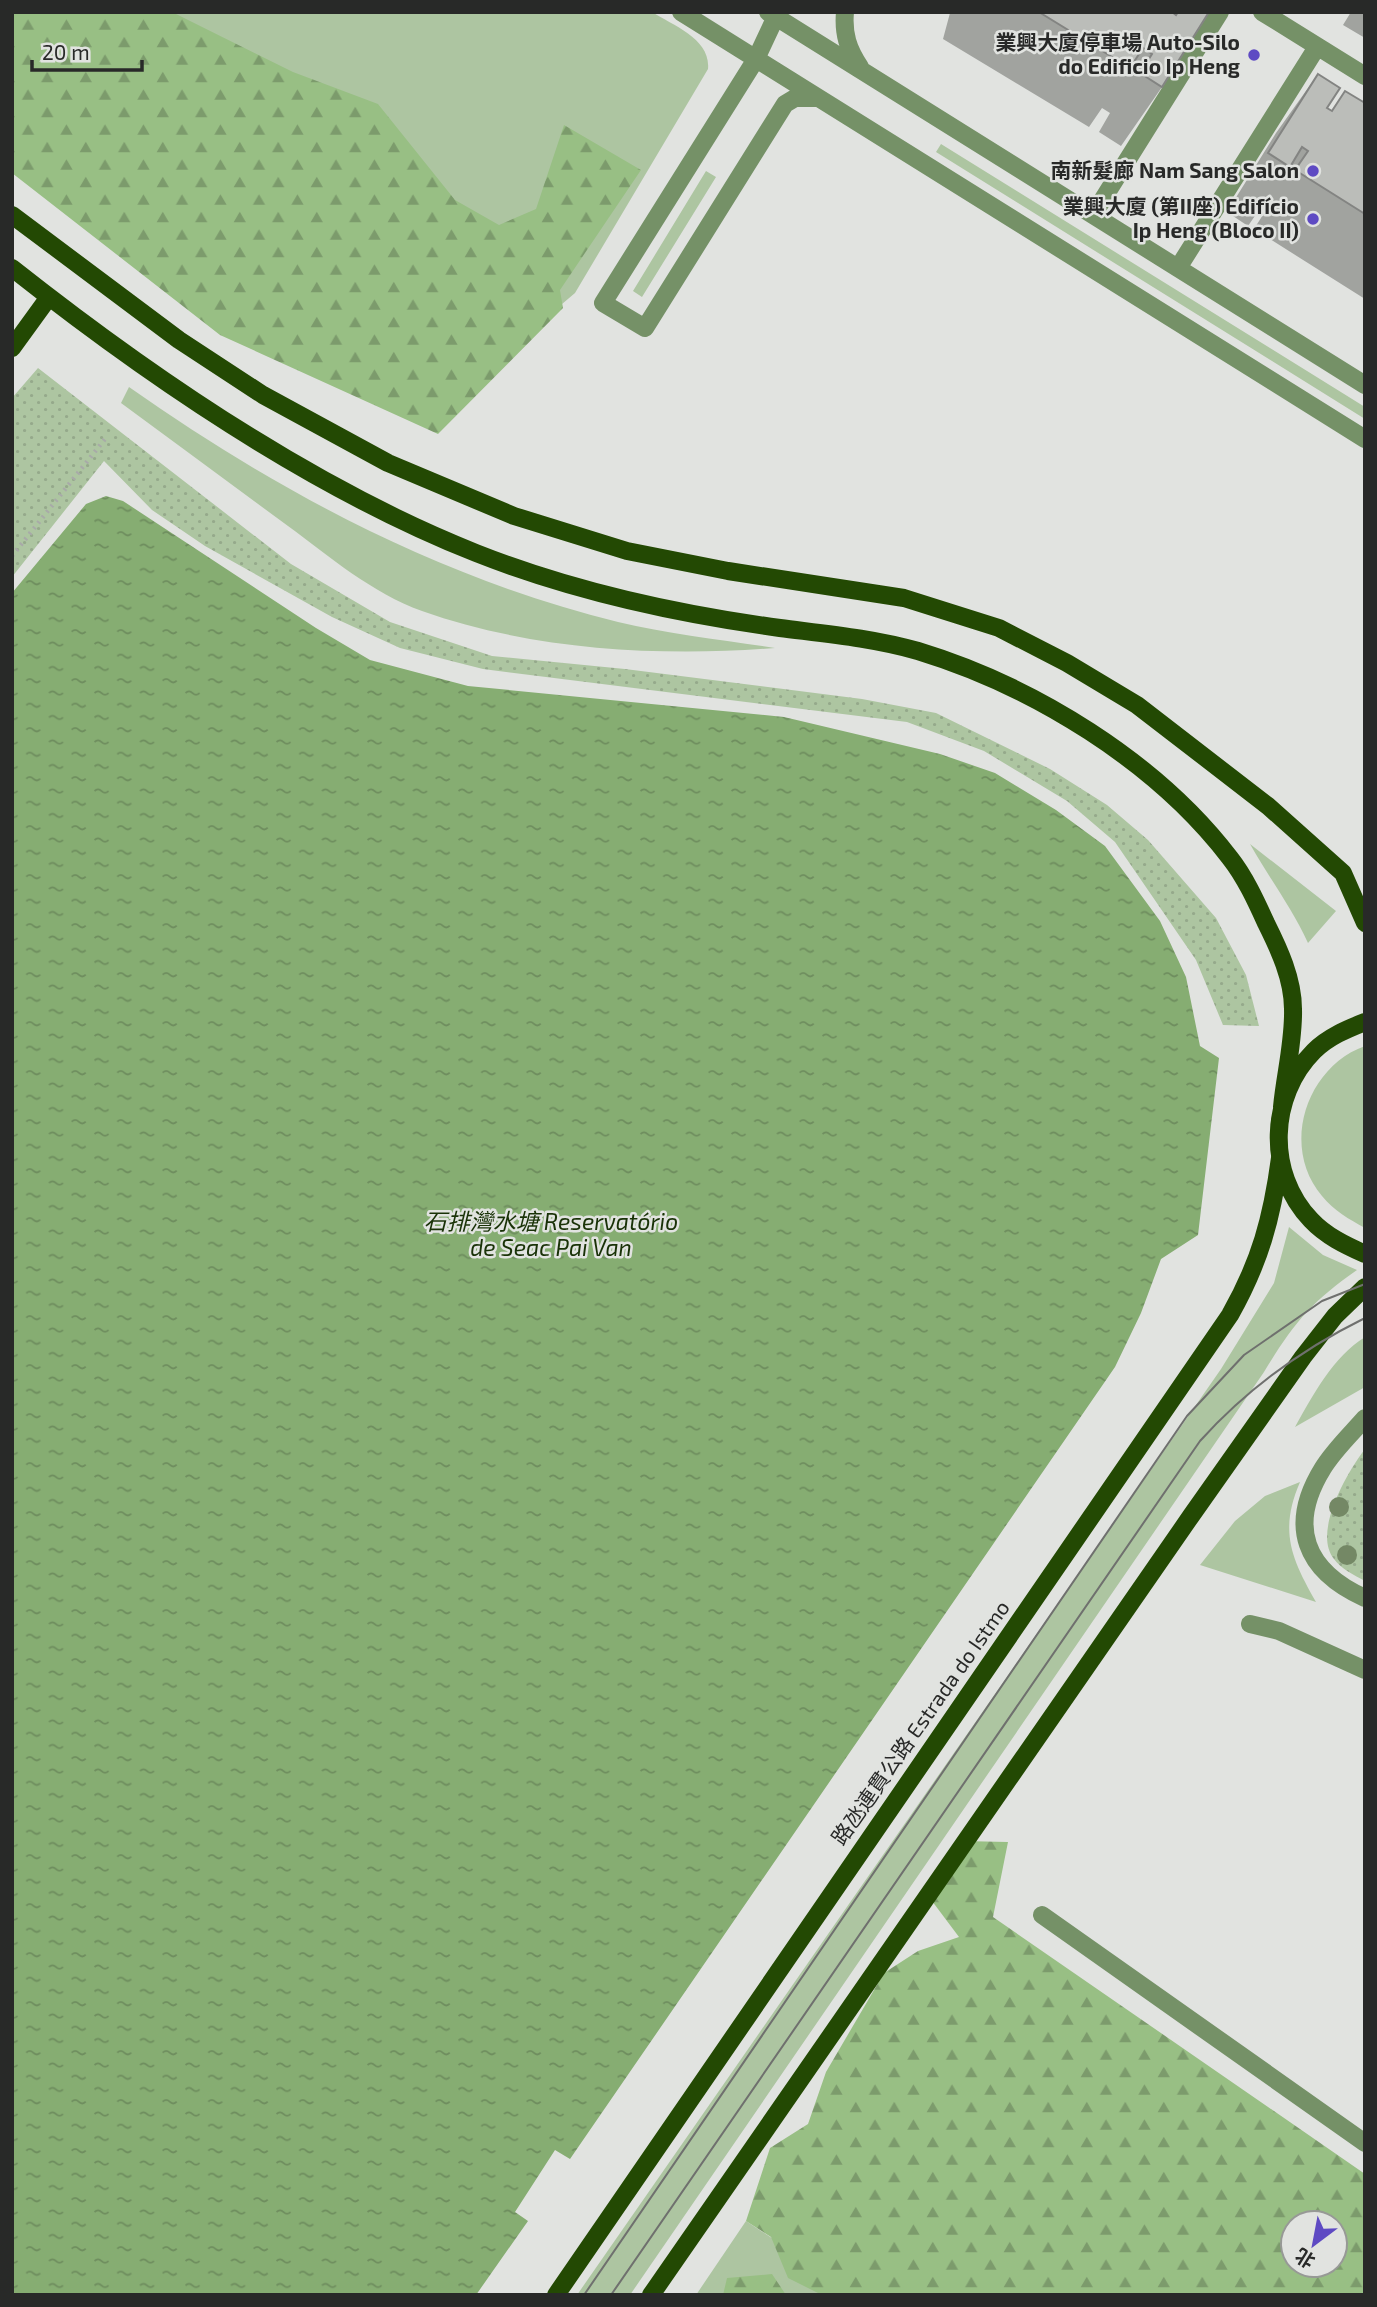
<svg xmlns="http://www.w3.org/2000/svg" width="1377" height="2307" viewBox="0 0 1377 2307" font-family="'Exo 2','Noto Sans SC',sans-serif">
<defs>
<pattern id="forest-firs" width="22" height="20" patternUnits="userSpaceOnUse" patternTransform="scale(1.75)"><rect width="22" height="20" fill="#98bf84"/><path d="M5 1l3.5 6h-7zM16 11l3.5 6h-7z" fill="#7c9b6c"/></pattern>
<pattern id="park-dots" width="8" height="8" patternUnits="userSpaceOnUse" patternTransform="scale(1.75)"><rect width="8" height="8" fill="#adc5a1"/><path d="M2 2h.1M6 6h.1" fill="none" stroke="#95a98b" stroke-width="1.8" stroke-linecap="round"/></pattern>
<pattern id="water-ripples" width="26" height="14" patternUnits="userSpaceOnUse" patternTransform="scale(1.75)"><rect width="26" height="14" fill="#86ad72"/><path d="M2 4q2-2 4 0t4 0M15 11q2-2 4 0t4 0" fill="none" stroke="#6e8d5e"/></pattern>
</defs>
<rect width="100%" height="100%" fill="#e1e3e0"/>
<path fill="#adc5a1" d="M167 12H652C674 26 711 39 708 69L575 293 555 310Z
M941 144 1365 407V419L936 152Z
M706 171 716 177 642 297 633 291Z
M129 387C278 492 440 578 618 622 669 634 723 640 775 648 659 657 532 650 422 611 372 593 330 557 288 526 232 485 177 444 121 403Z
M1250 844 1336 911 1308 943C1292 908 1269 878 1250 844Z
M1365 1046V1228C1349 1219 1334 1211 1322 1196 1280 1147 1306 1067 1365 1046Z
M1289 1227 1323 1255 1357 1270C1311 1302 1293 1324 1264 1372L630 2295H577L1221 1369 1274 1283Z
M1365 1337V1387L1295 1427C1313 1395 1333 1357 1365 1337Z
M1300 1482C1279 1531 1291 1558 1316 1602L1200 1565 1235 1521 1265 1496Z
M746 2221 858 2295H696Z"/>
<path fill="url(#forest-firs)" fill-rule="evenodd" d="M12 12H172L293 72 378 104 455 200 499 225 536 209 564 125 641 170 560 290 563 308 438 434 220 335 12 173Z
M962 1841 1008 1842 993 1917 1365 2174V2295H822L788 2278 771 2237 746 2221 770 2148 808 2124 826 2072 884 1973 918 1951 959 1937 926 1893ZM1293 2223H1335V2265H1293Z
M772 2274 786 2295H723L727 2278Z"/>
<path fill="url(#park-dots)" d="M38 368 291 564 390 622 492 656 625 669 862 699 936 713 1050 769 1107 805 1148 840 1216 918 1246 975 1259 1026 1223 1025 1196 960 1115 842 1067 801 984 751 907 722 483 669 400 648 332 617 205 546 152 510 104 461 12 577V398Z
M1365 1449V1581C1354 1575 1341 1569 1334 1559 1312 1532 1348 1471 1365 1449Z"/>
<path fill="url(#water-ripples)" d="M106 496 123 501 316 628 370 660 468 686 784 717 940 754 995 773 1056 810 1105 846 1160 921 1186 977 1200 1046 1219 1058 1198 1235 1161 1259 1141 1313 1115 1367 570 2159 555 2150 515 2212 528 2221 476 2295H12V593L86 504Z"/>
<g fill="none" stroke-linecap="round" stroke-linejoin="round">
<path stroke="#a8aaa8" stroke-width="4.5" stroke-dasharray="2 5" stroke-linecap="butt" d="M12 556 105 439"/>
<path stroke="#759167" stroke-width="18" d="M681 12 1365 439
M768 12 1365 385
M778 12 756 59 603 303 645 328 785 104 795 98H816
M845 12C843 34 848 49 860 67
M1262 12 1365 76
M1093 215 1220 12
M1178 268 1317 47
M1365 1418C1351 1434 1334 1450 1323 1468 1287 1526 1305 1571 1365 1598
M1250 1624 1279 1631 1365 1670
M1042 1915 1365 2143"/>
<path stroke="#234903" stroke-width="18" d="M12 215 179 340 263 395 388 463 514 516 627 551 728 571 904 598 999 628 1067 663 1137 705 1268 806 1343 873 1365 923
M12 268C150 377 312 488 476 553 572 591 677 614 780 628 827 634 872 638 918 651 1033 686 1156 761 1230 858 1245 877 1256 901 1266 923 1279 949 1293 979 1293 1009 1294 1041 1285 1075 1282 1107
M12 348 49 297
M1365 1022C1347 1029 1328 1037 1314 1051 1269 1096 1266 1173 1311 1220 1326 1236 1345 1245 1365 1254
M556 2295 1230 1315C1260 1262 1272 1218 1280 1158
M651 2295 1191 1516 1303 1357 1335 1316 1365 1287"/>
<path stroke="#6f706e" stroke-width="2" d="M584 2295 1187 1416 1244 1355 1322 1301 1365 1284
M611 2295 1200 1441C1247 1389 1302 1349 1365 1318"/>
</g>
<g fill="#748865">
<circle cx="1339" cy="1507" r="10"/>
<circle cx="1347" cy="1555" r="10"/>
</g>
<path fill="#a1a39f" d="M949 12H1172L1175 14 1176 12H1209L1162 87 1121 146 1099 132 1110 113 1102 108 1089 127 943 39 950 13Z
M1351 12H1365V38L1343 25Z
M1318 74 1327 108 1331 111 1345 91 1365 103V299L1254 229 1266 210 1261 207 1248 226 1227 212 1276 133Z"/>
<path fill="#bbbdb9" stroke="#838482" stroke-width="2" d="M1039 12H1172L1176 15 1178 12H1209L1162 87 1140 73 1152 54 1143 48 1130 68Z
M1318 74 1340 88 1327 108 1332 111 1345 91 1365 103V214L1295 170 1308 151 1302 147 1290 167 1268 153Z"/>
<g fill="#5e4ac3" stroke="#e1e3e0" stroke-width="2.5">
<circle cx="1254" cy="55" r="7"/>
<circle cx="1313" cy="171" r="7"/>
<circle cx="1313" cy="219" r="7"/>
</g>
<g text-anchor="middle" stroke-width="5" stroke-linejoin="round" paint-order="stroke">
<g font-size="21" font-weight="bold" fill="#282928" stroke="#e1e3e0" text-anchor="end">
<text x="1240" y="50">業興大廈停車場 Auto-Silo<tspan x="1240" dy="24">do Edificio Ip Heng</tspan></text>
<text x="1299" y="178">南新髮廊 Nam Sang Salon</text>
<text x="1299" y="214">業興大廈 (第II座) Edifício<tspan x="1299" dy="24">Ip Heng (Bloco II)</tspan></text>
</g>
<g font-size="21" fill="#282928" stroke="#e1e3e0">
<text transform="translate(921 1723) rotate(-55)" y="7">路氹連貫公路 Estrada do Istmo</text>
</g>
<g font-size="23" font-style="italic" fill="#193207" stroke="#e1e3e0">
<text x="551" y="1230">石排灣水塘 Reservatório<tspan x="551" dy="26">de Seac Pai Van</tspan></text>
</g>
</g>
<rect width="1377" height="2307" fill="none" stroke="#282928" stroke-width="28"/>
<g transform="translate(1314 2244) rotate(212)"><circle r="33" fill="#e1e3e0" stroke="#979996" stroke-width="2"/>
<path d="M0-5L12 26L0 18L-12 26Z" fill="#5e4ac3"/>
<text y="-10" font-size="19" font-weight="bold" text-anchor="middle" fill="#282928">北</text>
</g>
<path d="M32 60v10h110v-10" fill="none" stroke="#282928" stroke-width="3.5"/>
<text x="42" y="60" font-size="21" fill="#282928" stroke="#e1e3e0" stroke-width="5" paint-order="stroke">20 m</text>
</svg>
